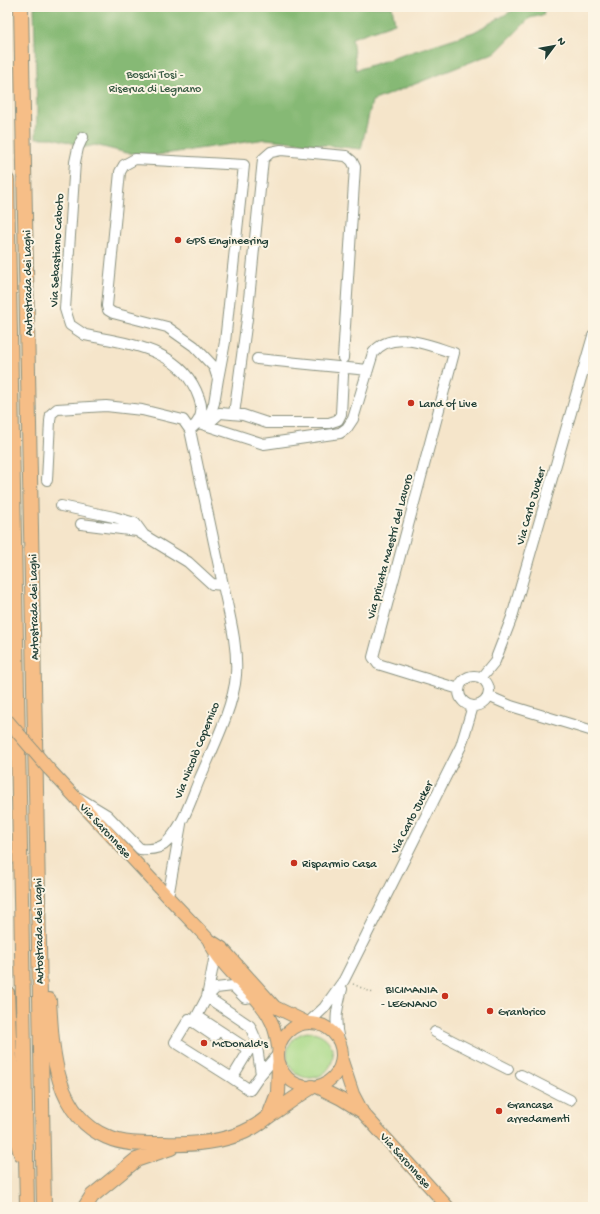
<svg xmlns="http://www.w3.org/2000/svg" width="600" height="1214" viewBox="0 0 600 1214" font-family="'Gochi Hand',sans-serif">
<rect width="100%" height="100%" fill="#fcf5e5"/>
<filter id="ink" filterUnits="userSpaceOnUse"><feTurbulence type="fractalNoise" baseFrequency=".025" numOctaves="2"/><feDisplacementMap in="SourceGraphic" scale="8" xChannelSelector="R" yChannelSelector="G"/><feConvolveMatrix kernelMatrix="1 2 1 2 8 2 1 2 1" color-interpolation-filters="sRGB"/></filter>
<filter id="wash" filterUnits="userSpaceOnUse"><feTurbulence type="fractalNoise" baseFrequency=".012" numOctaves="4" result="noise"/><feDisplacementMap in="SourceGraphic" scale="16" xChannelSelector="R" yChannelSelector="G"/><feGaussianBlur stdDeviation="0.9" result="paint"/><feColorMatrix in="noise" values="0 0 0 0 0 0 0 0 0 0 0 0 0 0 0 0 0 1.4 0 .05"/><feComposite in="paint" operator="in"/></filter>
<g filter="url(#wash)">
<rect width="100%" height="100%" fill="#f5e5ca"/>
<path fill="#a8d987" stroke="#648b5e" d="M287 1055a23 23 0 1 1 46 0a23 23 0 1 1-46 0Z"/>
<path fill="#86b974" stroke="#527b54" d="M34 7H392L395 23 352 38 356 70 474 32 519 7H545L543 15 530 18 496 52 372 101 361 149 266 139 157 155 127 153 95 145 86 147 54 138H36L37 110Z"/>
</g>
<g filter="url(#ink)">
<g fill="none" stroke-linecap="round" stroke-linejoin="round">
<defs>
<path id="minor" d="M83 137 78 148 75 162 65 309 70 325 85 335C129 344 182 348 199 398 204 411 201 421 190 430L223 585
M257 359 368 370
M234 414 247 319 263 159 271 152 281 150 346 156 352 161 355 167 343 358
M199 423 264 444 340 433 347 428 353 419 373 353C392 328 430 346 454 353L373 657 378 664 459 689
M199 423 211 412 214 403 218 379 214 367 194 346 167 327 113 313 108 310 107 306 120 172 124 165 135 159 244 165 225 342 218 379
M209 423 220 413 243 415 267 423H329L338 420 341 414 343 375
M47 480 50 421 51 414 57 409 106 406 142 410 183 420 190 430
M61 506 114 517 135 523 143 534
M459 691a15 15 0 1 1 30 0a15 15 0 1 1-30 0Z
M481 678 495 661 512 617 593 336
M488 696 511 706 593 731
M79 798 107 815 140 849C151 850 161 849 168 841 184 824 191 799 200 778 212 750 234 706 236 675 238 645 229 614 223 585L212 584 188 562 137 531 81 524
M168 897 181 824
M207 997 250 1026 256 1040 261 1074
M207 997 215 955
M252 997 245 998 233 986 216 988 207 997 197 1016 249 1050 232 1078 250 1090 261 1074 278 1054
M308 1023 324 1008 344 980 461 746 473 706
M218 1030 214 1036 189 1019 175 1042 232 1078
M435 1032 508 1069
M339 1040C334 1021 337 1008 342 989
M521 1075 570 1100"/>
<path id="major" d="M48 768 168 897 208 939 222 948 275 1007 308 1023
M208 939C223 973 258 992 272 1023 275 1030 277 1039 278 1047
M278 1055a32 32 0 1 1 64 0a32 32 0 1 1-64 0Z
M342 1061 353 1094 363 1113 448 1207
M317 1087 341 1099 362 1112"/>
<path id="highway" d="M21 7 44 1207
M7 180 27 1207
M7 993 13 1126 21 1154
M49 1000C52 1049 54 1115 107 1137 124 1145 146 1144 164 1144 192 1145 227 1142 252 1128 258 1125 264 1120 269 1116 284 1106 297 1096 312 1087
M269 1116 278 1093 279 1065
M85 1207 92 1196 136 1160 171 1148"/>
</defs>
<use href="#minor" stroke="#8a917f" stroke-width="12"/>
<use href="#major" stroke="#8a917f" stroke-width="14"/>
<use href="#highway" stroke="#8a917f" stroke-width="16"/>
<path stroke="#8a917f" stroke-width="1.5" stroke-dasharray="1 3" stroke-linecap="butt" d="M353 984 373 993"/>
<use href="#minor" stroke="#fff" stroke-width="10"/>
<use href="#major" stroke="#f6be87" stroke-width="12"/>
<use href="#highway" stroke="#f6be87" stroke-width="14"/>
<defs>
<path id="major-bridge" d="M7 720 48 768"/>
</defs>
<use href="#major-bridge" stroke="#8a917f" stroke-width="14" stroke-linecap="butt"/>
<use href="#major-bridge" stroke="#f6be87" stroke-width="12"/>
</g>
</g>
<g fill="#c8321e" stroke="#fcf5e5" stroke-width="1.5">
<circle cx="178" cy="240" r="4"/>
<circle cx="411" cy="403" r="4"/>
<circle cx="294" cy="863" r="4"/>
<circle cx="445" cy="996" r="4"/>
<circle cx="490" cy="1011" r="4"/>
<circle cx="204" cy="1043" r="4"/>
<circle cx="499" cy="1111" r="4"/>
</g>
<g text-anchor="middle" stroke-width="4" stroke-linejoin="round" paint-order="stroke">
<g font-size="12" fill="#3a5c45" stroke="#fcf5e5">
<text x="155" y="78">Boschi Tosi -<tspan x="155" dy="14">Riserva di Legnano</tspan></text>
</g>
<g font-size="12" fill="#1f3d34" stroke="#fcf5e5" text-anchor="start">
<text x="186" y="244">GPS Engineering</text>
<text x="419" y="407">Land of Live</text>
<text x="302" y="867">Risparmio Casa</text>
<text x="437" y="993" text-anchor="end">BICIMANIA<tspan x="437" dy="14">- LEGNANO</tspan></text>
<text x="498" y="1015">Granbrico</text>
<text x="212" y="1047">McDonald's</text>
<text x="507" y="1108">Grancasa<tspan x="507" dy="14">arredamenti</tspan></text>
</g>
<g font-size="12" fill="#1f3d34" stroke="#fcf5e5">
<text transform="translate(56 250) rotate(-87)" y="4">Via Sebastiano Caboto</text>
<text transform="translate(27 283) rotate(-91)" y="4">Autostrada dei Laghi</text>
<text transform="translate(530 506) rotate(-74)" y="4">Via Carlo Jucker</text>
<text transform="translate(389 546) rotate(-75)" y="4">Via privata Maestri del Lavoro</text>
<text transform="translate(33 607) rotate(-91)" y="4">Autostrada dei Laghi</text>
<text transform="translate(196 750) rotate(-68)" y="4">Via Niccolò Copernico</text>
<text transform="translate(411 817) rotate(-63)" y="4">Via Carlo Jucker</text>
<text transform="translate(106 830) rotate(47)" y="4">Via Saronnese</text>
<text transform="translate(38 931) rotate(-91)" y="4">Autostrada dei Laghi</text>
<text transform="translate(406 1160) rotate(48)" y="4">Via Saronnese</text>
</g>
</g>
<rect width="600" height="1214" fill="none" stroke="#fcf5e5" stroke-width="24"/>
<g transform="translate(554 46) rotate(58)" stroke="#fcf5e5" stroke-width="3" paint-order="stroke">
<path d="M0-3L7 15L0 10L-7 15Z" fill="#1f3d34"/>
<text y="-6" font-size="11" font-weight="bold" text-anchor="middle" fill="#1f3d34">N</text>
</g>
</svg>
